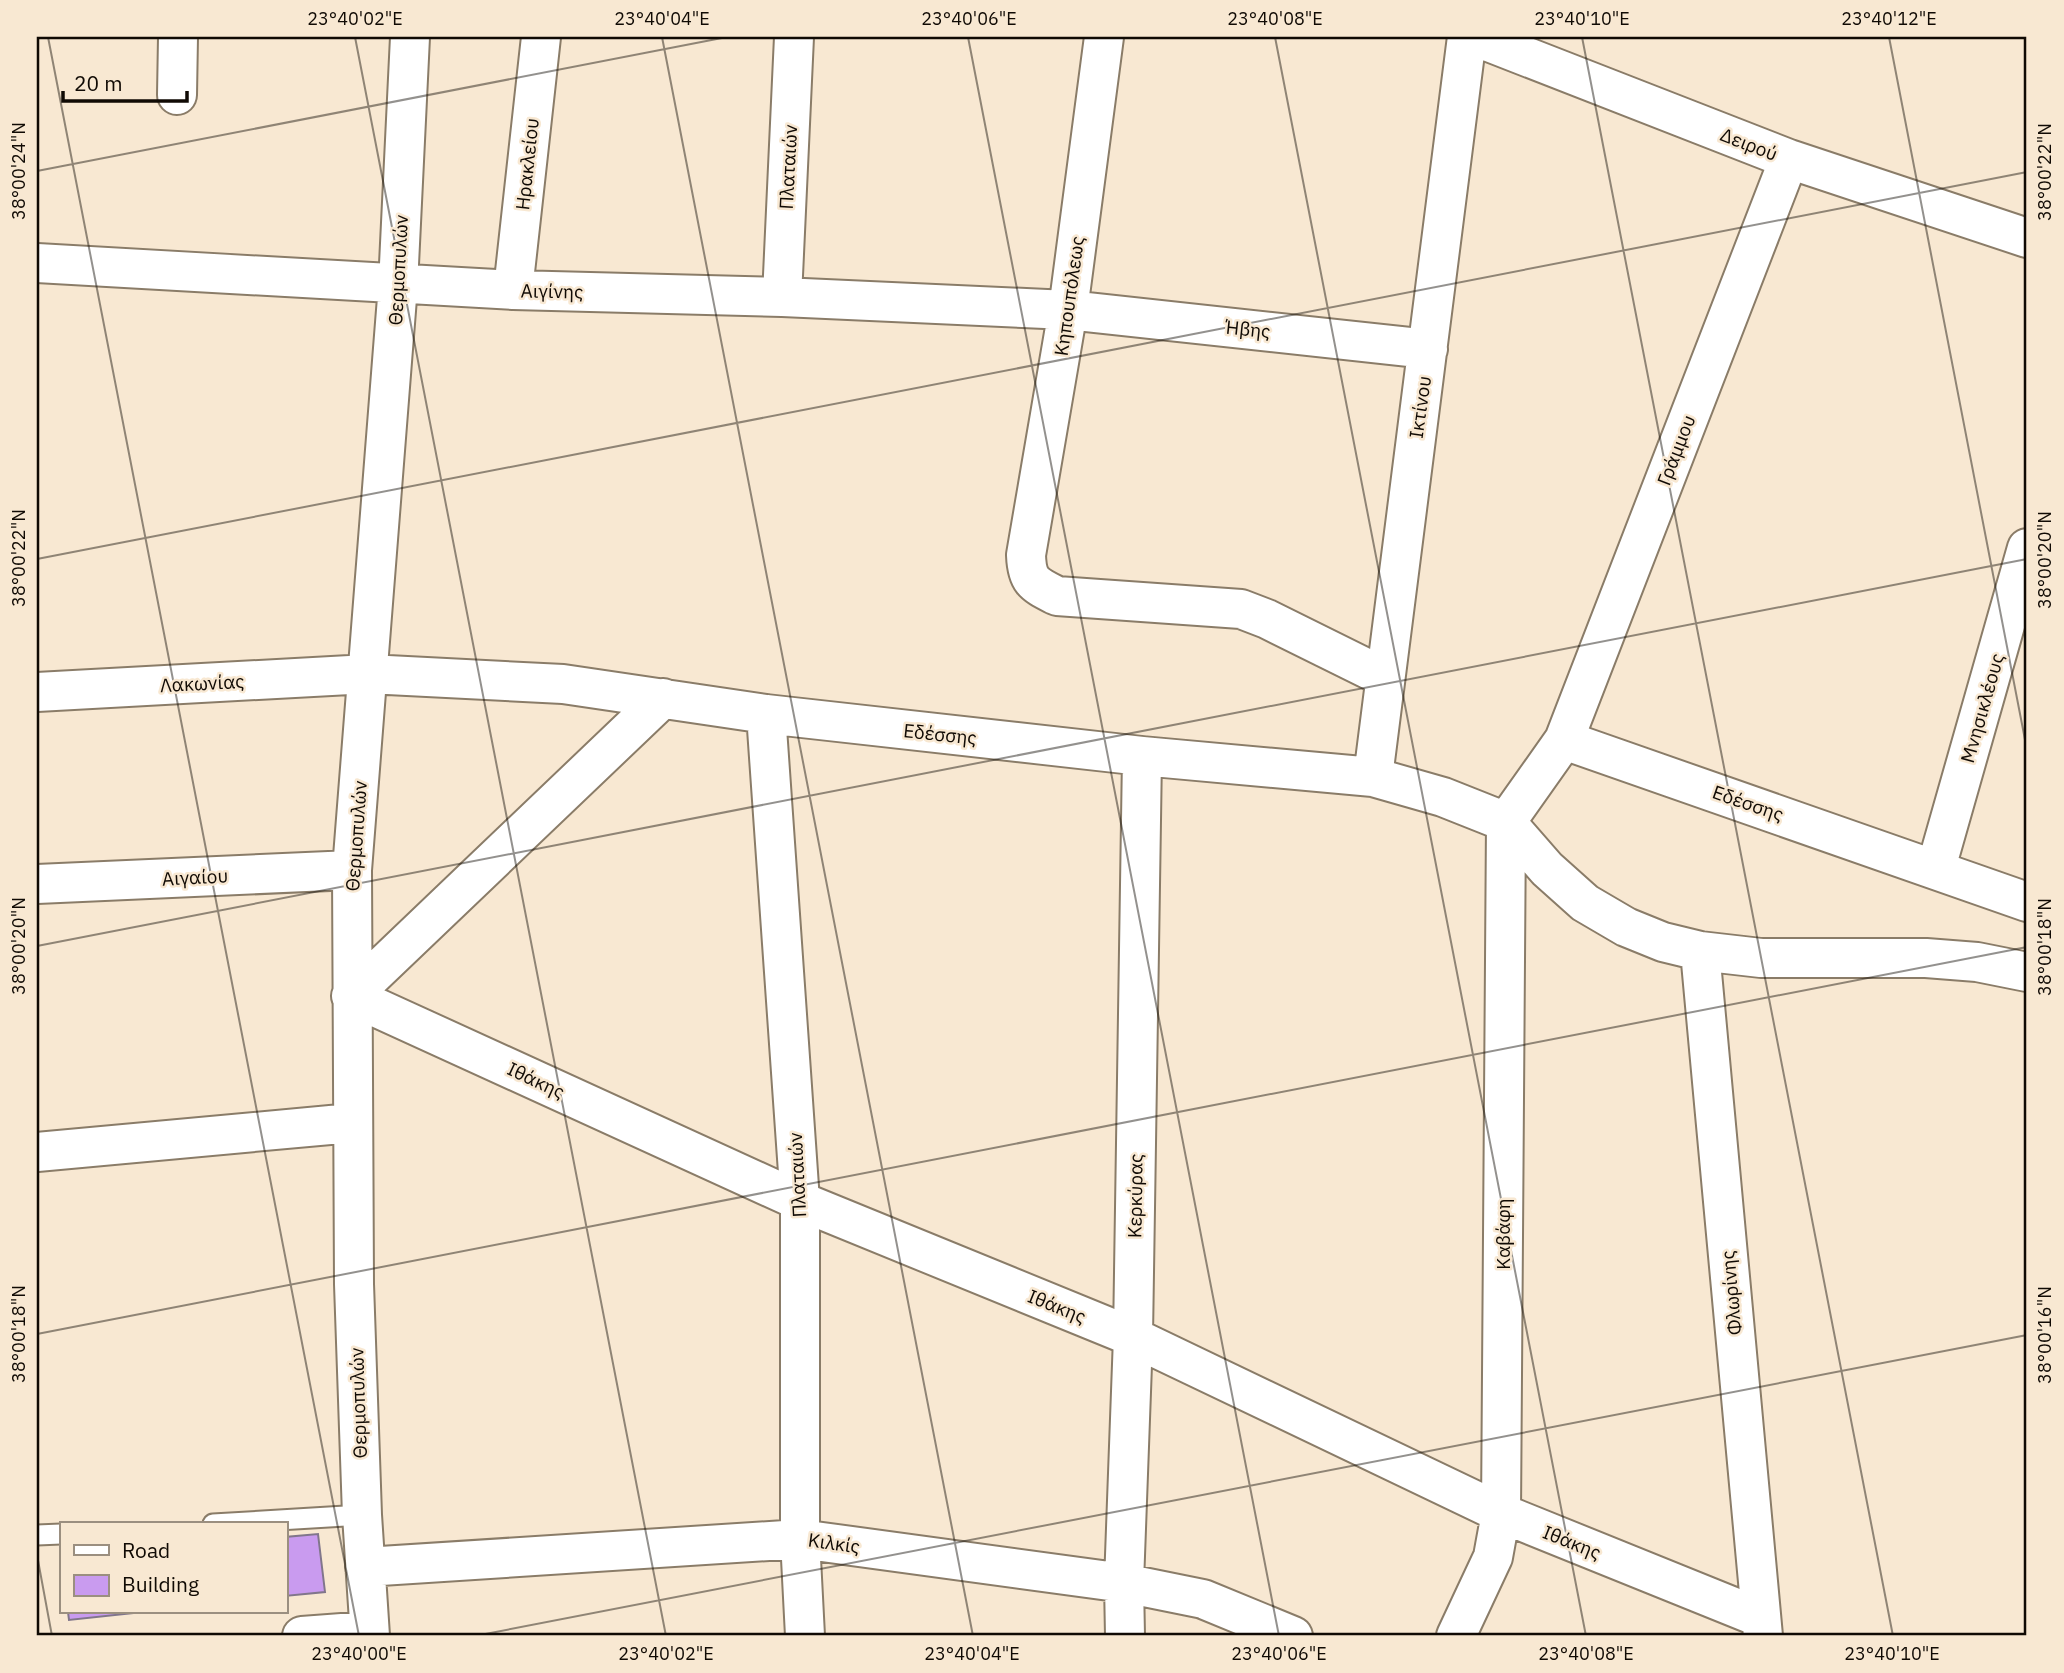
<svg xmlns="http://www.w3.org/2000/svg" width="2064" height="1673" viewBox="0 0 2064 1673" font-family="'IBM Plex Sans',sans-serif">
<rect width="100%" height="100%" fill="#f8e8d2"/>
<path fill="#c99bef" stroke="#81768b" stroke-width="2" d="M318 1534 325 1592 285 1596V1537Z
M68 1612H143L69 1620Z"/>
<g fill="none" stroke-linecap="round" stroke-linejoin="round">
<defs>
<path id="lane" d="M213 1524 362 1515
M37 1535 61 1534"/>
<path id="street" d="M1104 37 1068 310 1026 555C1027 582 1034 584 1057 596L1241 609 1267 619 1384 677
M1476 37 1789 159 2027 238
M177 95 178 37
M37 263 513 290 782 297 1068 310 1428 349
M513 290 541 37
M782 297 794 37
M37 692 368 674 563 684 766 714 1142 756 1373 777 1443 797 1506 822 1547 869 1585 903 1626 927 1663 942 1700 951 1761 958H1926L1977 962 2027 972
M663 698 351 996 800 1201 1133 1337 1501 1513 1761 1618
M766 714 800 1201V1539L805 1636
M1564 740 2027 902
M1373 777 1467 37
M1506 822 1564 740 1789 159
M1936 868 2027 548
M37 884 352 870
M1700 951 1763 1636
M37 1152 352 1123
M365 1567 800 1539 1124 1583 1203 1599 1293 1636
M302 1636 369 1631
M370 1636 362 1515 354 1284 352 870 398 285 410 37
M1125 1636 1124 1583 1133 1337 1142 756
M1456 1636 1493 1557 1501 1513 1506 822"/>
</defs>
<use href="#lane" stroke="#8a7c68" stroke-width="23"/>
<use href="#street" stroke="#8a7c68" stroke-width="42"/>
<use href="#lane" stroke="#fff" stroke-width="19"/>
<use href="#street" stroke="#fff" stroke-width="38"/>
</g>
<path fill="none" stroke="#100a04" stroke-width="2" stroke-opacity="0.45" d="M48 37 359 1636M355 37 666 1636M662 37 973 1636M968 37 1279 1636M1275 37 1586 1636M1582 37 1893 1636M1889 37 2027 750M37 171 727 37M37 559 2027 172M37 946 2027 559M37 1334 2027 947M37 1555 52 1636M475 1636 2027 1335"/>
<g text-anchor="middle" stroke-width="5" stroke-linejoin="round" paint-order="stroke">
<g font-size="19" fill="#100a04" stroke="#f8e8d2">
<text transform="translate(1749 144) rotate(21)" y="7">Δειρού</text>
<text transform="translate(527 164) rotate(-84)" y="7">Ηρακλείου</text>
<text transform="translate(788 167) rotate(-87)" y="7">Πλαταιών</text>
<text transform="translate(398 270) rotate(-87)" y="7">Θερμοπυλών</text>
<text transform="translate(552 291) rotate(1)" y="7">Αιγίνης</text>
<text transform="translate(1069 296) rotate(-82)" y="7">Κηπουπόλεως</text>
<text transform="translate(1248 329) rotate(6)" y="7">Ήβης</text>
<text transform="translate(1420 407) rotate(-82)" y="7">Ικτίνου</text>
<text transform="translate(1676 450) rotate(-69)" y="7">Γράμμου</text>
<text transform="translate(202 683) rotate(-3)" y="7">Λακωνίας</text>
<text transform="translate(1982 708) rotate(-74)" y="7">Μνησικλέους</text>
<text transform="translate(940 734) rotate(6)" y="7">Εδέσσης</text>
<text transform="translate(1748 803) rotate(19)" y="7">Εδέσσης</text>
<text transform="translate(356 836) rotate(-86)" y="7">Θερμοπυλών</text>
<text transform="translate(195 877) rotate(-3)" y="7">Αιγαίου</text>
<text transform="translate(536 1080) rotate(25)" y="7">Ιθάκης</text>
<text transform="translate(797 1175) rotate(-93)" y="7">Πλαταιών</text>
<text transform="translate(1135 1196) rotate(-89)" y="7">Κερκύρας</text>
<text transform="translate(1503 1234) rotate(-90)" y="7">Καβάφη</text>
<text transform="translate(1731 1293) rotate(-95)" y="7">Φλωρίνης</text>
<text transform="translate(1057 1306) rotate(22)" y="7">Ιθάκης</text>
<text transform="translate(358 1403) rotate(-92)" y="7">Θερμοπυλών</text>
<text transform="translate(1572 1542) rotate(22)" y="7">Ιθάκης</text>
<text transform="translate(834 1543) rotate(8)" y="7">Κιλκίς</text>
</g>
</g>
<rect width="2064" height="1673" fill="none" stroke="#f8e8d2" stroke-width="77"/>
<rect x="60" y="1522" width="228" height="91" fill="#f8e8d2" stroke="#9b8f80" stroke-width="2"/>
<rect x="74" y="1545" width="35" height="10" fill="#ffffff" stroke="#9b8f80" stroke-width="2"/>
<text x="122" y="1558" font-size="21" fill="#100a04">Road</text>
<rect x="74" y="1575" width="35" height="21" fill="#c99bef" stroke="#9b8f80" stroke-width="2"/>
<text x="122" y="1592" font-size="21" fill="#100a04">Building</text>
<path d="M63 91v10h124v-10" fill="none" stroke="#100a04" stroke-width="3.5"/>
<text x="74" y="91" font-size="21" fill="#100a04" stroke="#f8e8d2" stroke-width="5" paint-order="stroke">20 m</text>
<rect x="38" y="38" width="1987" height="1596" fill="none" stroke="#100a04" stroke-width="2.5"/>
<g font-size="18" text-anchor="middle" fill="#100a04">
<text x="355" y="25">23°40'02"E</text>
<text x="662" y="25">23°40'04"E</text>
<text x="969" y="25">23°40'06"E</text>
<text x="1275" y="25">23°40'08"E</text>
<text x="1582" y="25">23°40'10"E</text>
<text x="1889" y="25">23°40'12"E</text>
<text transform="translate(19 171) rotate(-90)" y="6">38°00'24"N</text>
<text transform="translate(2045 172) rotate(-90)" y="6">38°00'22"N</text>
<text transform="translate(19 558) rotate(-90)" y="6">38°00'22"N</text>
<text transform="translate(2045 560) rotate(-90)" y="6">38°00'20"N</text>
<text transform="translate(19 946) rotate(-90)" y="6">38°00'20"N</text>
<text transform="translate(2045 947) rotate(-90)" y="6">38°00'18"N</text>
<text transform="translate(19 1334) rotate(-90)" y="6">38°00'18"N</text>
<text transform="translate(2045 1335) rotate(-90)" y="6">38°00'16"N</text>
<text x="359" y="1660">23°40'00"E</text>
<text x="666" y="1660">23°40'02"E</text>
<text x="972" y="1660">23°40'04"E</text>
<text x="1279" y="1660">23°40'06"E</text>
<text x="1586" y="1660">23°40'08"E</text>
<text x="1892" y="1660">23°40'10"E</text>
</g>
</svg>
